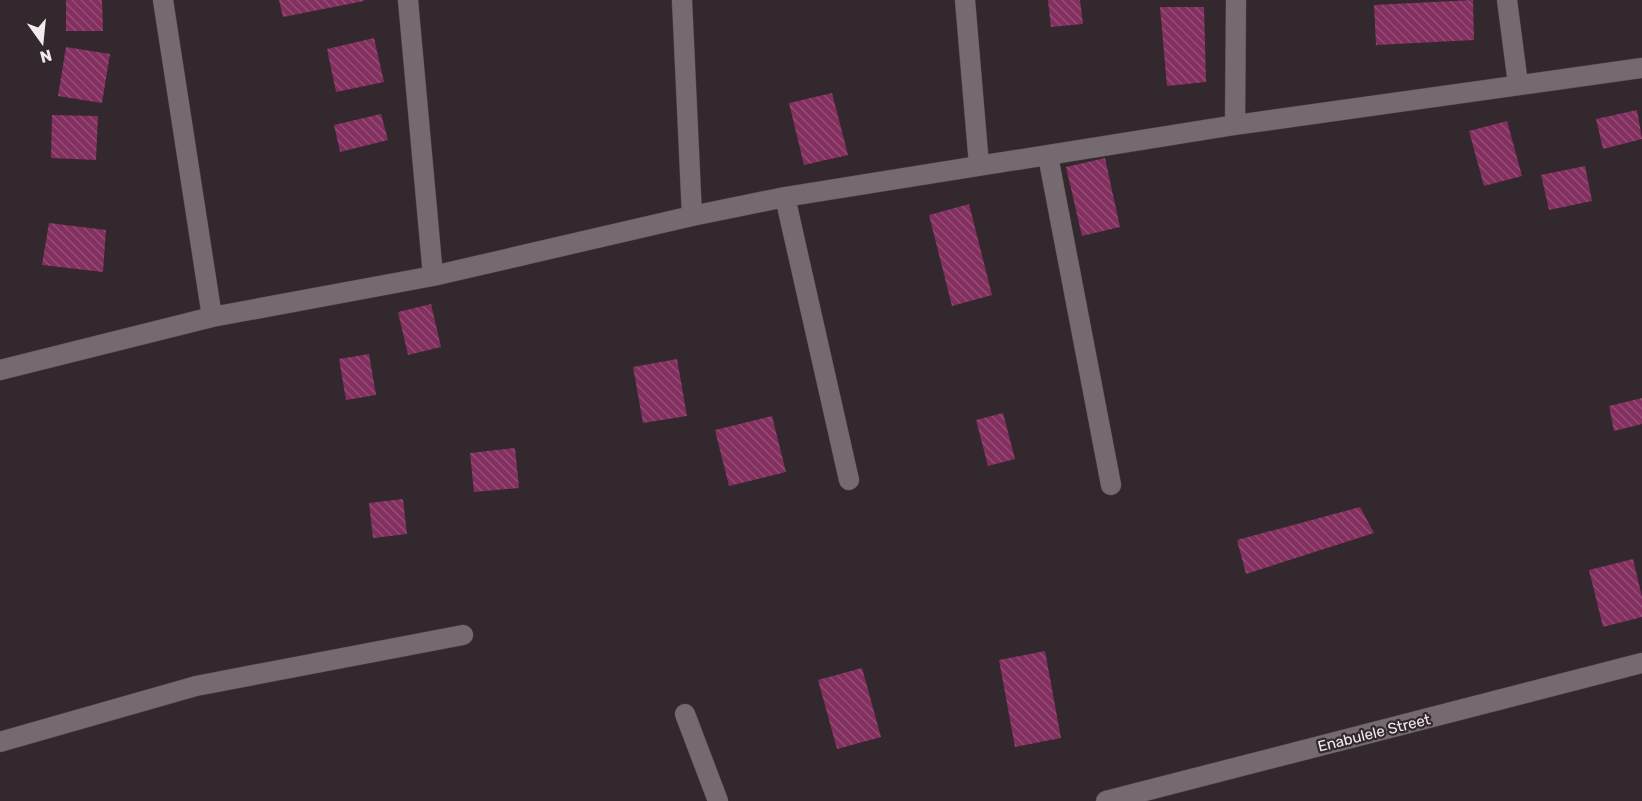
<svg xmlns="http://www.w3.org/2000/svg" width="1642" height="801" viewBox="0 0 1642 801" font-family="Rubik,sans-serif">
<defs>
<pattern id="building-back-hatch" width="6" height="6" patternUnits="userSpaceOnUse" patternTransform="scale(1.5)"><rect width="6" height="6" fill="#832f5f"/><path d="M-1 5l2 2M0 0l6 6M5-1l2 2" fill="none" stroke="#954d76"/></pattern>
</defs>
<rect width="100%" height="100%" fill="#32282d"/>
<path fill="url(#building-back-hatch)" d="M66 0H102L103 31H66Z
M279 0H364V1L283 17Z
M1048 0H1080L1083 24 1051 27Z
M1473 0 1474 40 1376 45 1374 5Z
M1160 7H1204L1206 82 1167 86Z
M374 38 384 82 336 92 327 49Z
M66 47 110 54 102 103 58 96Z
M832 93 848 155 804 165 789 103Z
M1637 110 1642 139 1603 149 1596 119Z
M381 114 388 140 340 152 334 125Z
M52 115 98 116 96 160 51 158Z
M1507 121 1522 176 1484 186 1469 131Z
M1105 158 1120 227 1082 236 1066 167Z
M1585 166 1592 201 1549 210 1541 175Z
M969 204 992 295 952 306 929 215Z
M49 223 106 230 103 272 42 265Z
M431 304 441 347 408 355 398 312Z
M369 354 376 395 346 400 339 359Z
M677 359 687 416 643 423 633 367Z
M1642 398V424L1614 431 1609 406Z
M1003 413 1015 459 988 466 976 420Z
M772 416 786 472 729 486 715 430Z
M515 448 519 488 474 492 470 453Z
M403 499 407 534 373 538 369 503Z
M1360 507 1374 533 1246 574 1237 540Z
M1633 559 1642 597V617L1603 627 1589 570Z
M1045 651 1061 738 1015 747 999 660Z
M862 668 881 737 837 749 818 680Z"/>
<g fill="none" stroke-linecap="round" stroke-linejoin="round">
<defs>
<path id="street" d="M163 0 212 317
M408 0 433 276
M682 0 692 216
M965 0 979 165
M1507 0 1518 84
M1235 125 1236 0
M1048 156 1111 485
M785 197 849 480
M0 370 212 317 433 276 692 216 785 197 1235 125 1642 68
M685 714 718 801
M0 742 196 686 463 635
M1106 801 1642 663"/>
</defs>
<use href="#street" stroke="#4d4549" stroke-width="21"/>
<use href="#street" stroke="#756a6f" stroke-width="20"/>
</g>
<g text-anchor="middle" stroke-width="4.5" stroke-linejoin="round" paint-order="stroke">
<g font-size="15" fill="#f1ebee" stroke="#32282d">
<text transform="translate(1374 733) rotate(-14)" y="5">Enabulele Street</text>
</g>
</g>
<g transform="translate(42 42) rotate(165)" stroke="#32282d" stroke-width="4.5" paint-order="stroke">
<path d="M0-4.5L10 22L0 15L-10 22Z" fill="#f1ebee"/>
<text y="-9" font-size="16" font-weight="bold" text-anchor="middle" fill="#f1ebee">N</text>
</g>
</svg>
